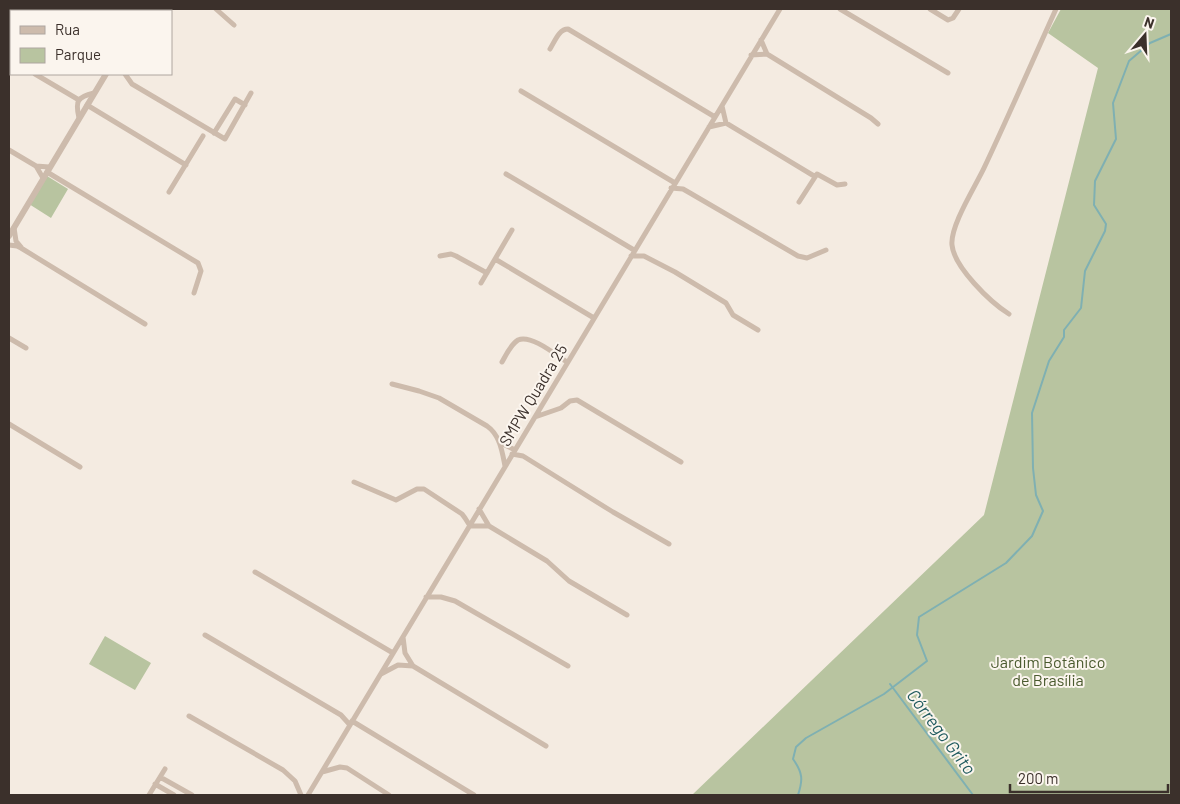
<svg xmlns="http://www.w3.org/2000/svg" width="1180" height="804" viewBox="0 0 1180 804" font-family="Barlow,sans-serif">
<rect width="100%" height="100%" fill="#f4ebe1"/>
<path fill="#b8c4a0" d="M1061 9H1171V795H692L984 515 1098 68 1048 33Z
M47 176 68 189 51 218 29 204Z
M105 636 151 663 135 690 89 664Z"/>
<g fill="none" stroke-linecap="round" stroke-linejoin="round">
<path stroke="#7fb0b2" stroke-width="2" d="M890 684 973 795
M798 795C803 780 803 773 793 759L796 747 806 738 884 694 927 661 917 635 919 617 1006 563 1032 536 1043 511 1036 495 1033 468 1032 413 1049 361 1064 337V330L1081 308 1085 271 1105 231 1106 224 1094 205 1095 181 1116 139 1113 103 1129 61 1150 43 1171 34"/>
<path stroke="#cdbbac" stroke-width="5" d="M216 9 234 25
M840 9 948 73
M930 9 948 20 953 18 959 9
M761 40 767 54 871 118 878 124
M550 49C555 41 559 29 568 29L715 117
M751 55 767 54
M9 58 11 59
M35 74 79 100
M125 74 132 84 225 139 251 93
M521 91 675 183
M87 105 186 165
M722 106 726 123
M79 118C75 101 77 97 94 93
M709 127 726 123 814 176
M214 133 235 99 245 105
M9 150 36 166 49 167
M36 166 43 178
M47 172 198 263 201 271 194 293
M506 174 634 250
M671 188 683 189 690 193 798 256 807 258 826 250
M169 192 203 136
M799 202 817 174 837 185 845 184
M14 228 16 241 21 247
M9 245 17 246 21 248 145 324
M440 256 451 254 456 256 487 273
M631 256H644L675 272 726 303 733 315 758 330
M495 259 594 318
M481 283 512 230
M1009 314C990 302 954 267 952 245 950 226 975 187 984 168 1009 115 1032 62 1056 9
M9 338 26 348
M502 362C506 355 511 344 518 340 531 334 556 355 567 362
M392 384 419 391 439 398 487 426C500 435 502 451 505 466
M535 417 561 408 570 401 577 400 681 462
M9 424 80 467
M499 442 515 450
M512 454 523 456 613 512 669 544
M354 482 396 500 417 489H424L462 514 465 518 470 526H489L547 561 569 581 627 615
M479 509 489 526
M255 572 393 653
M426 597H441L455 601 568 666
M205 635 341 715 350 725
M403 637 405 653 413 666 546 746
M381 674 398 665 413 666
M189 716 283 770 295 781 301 795
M352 721 474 795
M322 772 340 767 347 768 389 795
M160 777 192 795
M155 784 174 795
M149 795 165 769
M308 795 780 9"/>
<path stroke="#cdbbac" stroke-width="6" d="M143 11 144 9
M9 236 106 74"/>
</g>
<g text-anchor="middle" stroke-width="4" stroke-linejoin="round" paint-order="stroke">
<g font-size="16" fill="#3b302b" stroke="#fbf5ee">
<text transform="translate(533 395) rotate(-59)" y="6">SMPW Quadra 25</text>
</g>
<g font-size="16" fill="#4a5a2e" stroke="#fbf5ee">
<text x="1048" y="668">Jardim Botânico<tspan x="1048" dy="18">de Brasília</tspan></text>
</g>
<g font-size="18" font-style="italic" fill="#1f5a5e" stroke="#fbf5ee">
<text transform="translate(941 732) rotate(53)" y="6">Córrego Grito</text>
</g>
</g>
<rect width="1180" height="804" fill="none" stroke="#3b302b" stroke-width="20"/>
<rect x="10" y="10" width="162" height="65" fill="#fbf5ee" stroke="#aea6a0"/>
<rect x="20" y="26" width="25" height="8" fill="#cdbbac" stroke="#aea6a0"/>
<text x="55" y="35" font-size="15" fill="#3b302b">Rua</text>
<rect x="20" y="48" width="25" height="15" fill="#b8c4a0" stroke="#aea6a0"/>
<text x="55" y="60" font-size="15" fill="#3b302b">Parque</text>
<g transform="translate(1145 35) rotate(19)" stroke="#fbf5ee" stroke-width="4" paint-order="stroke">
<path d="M0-4L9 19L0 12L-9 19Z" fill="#3b302b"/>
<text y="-8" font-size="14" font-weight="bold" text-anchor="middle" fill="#3b302b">N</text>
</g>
<path d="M1010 784v8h158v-8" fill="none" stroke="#3b302b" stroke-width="2.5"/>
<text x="1018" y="784" font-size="15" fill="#3b302b" stroke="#fbf5ee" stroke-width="4" paint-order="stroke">200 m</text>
</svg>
